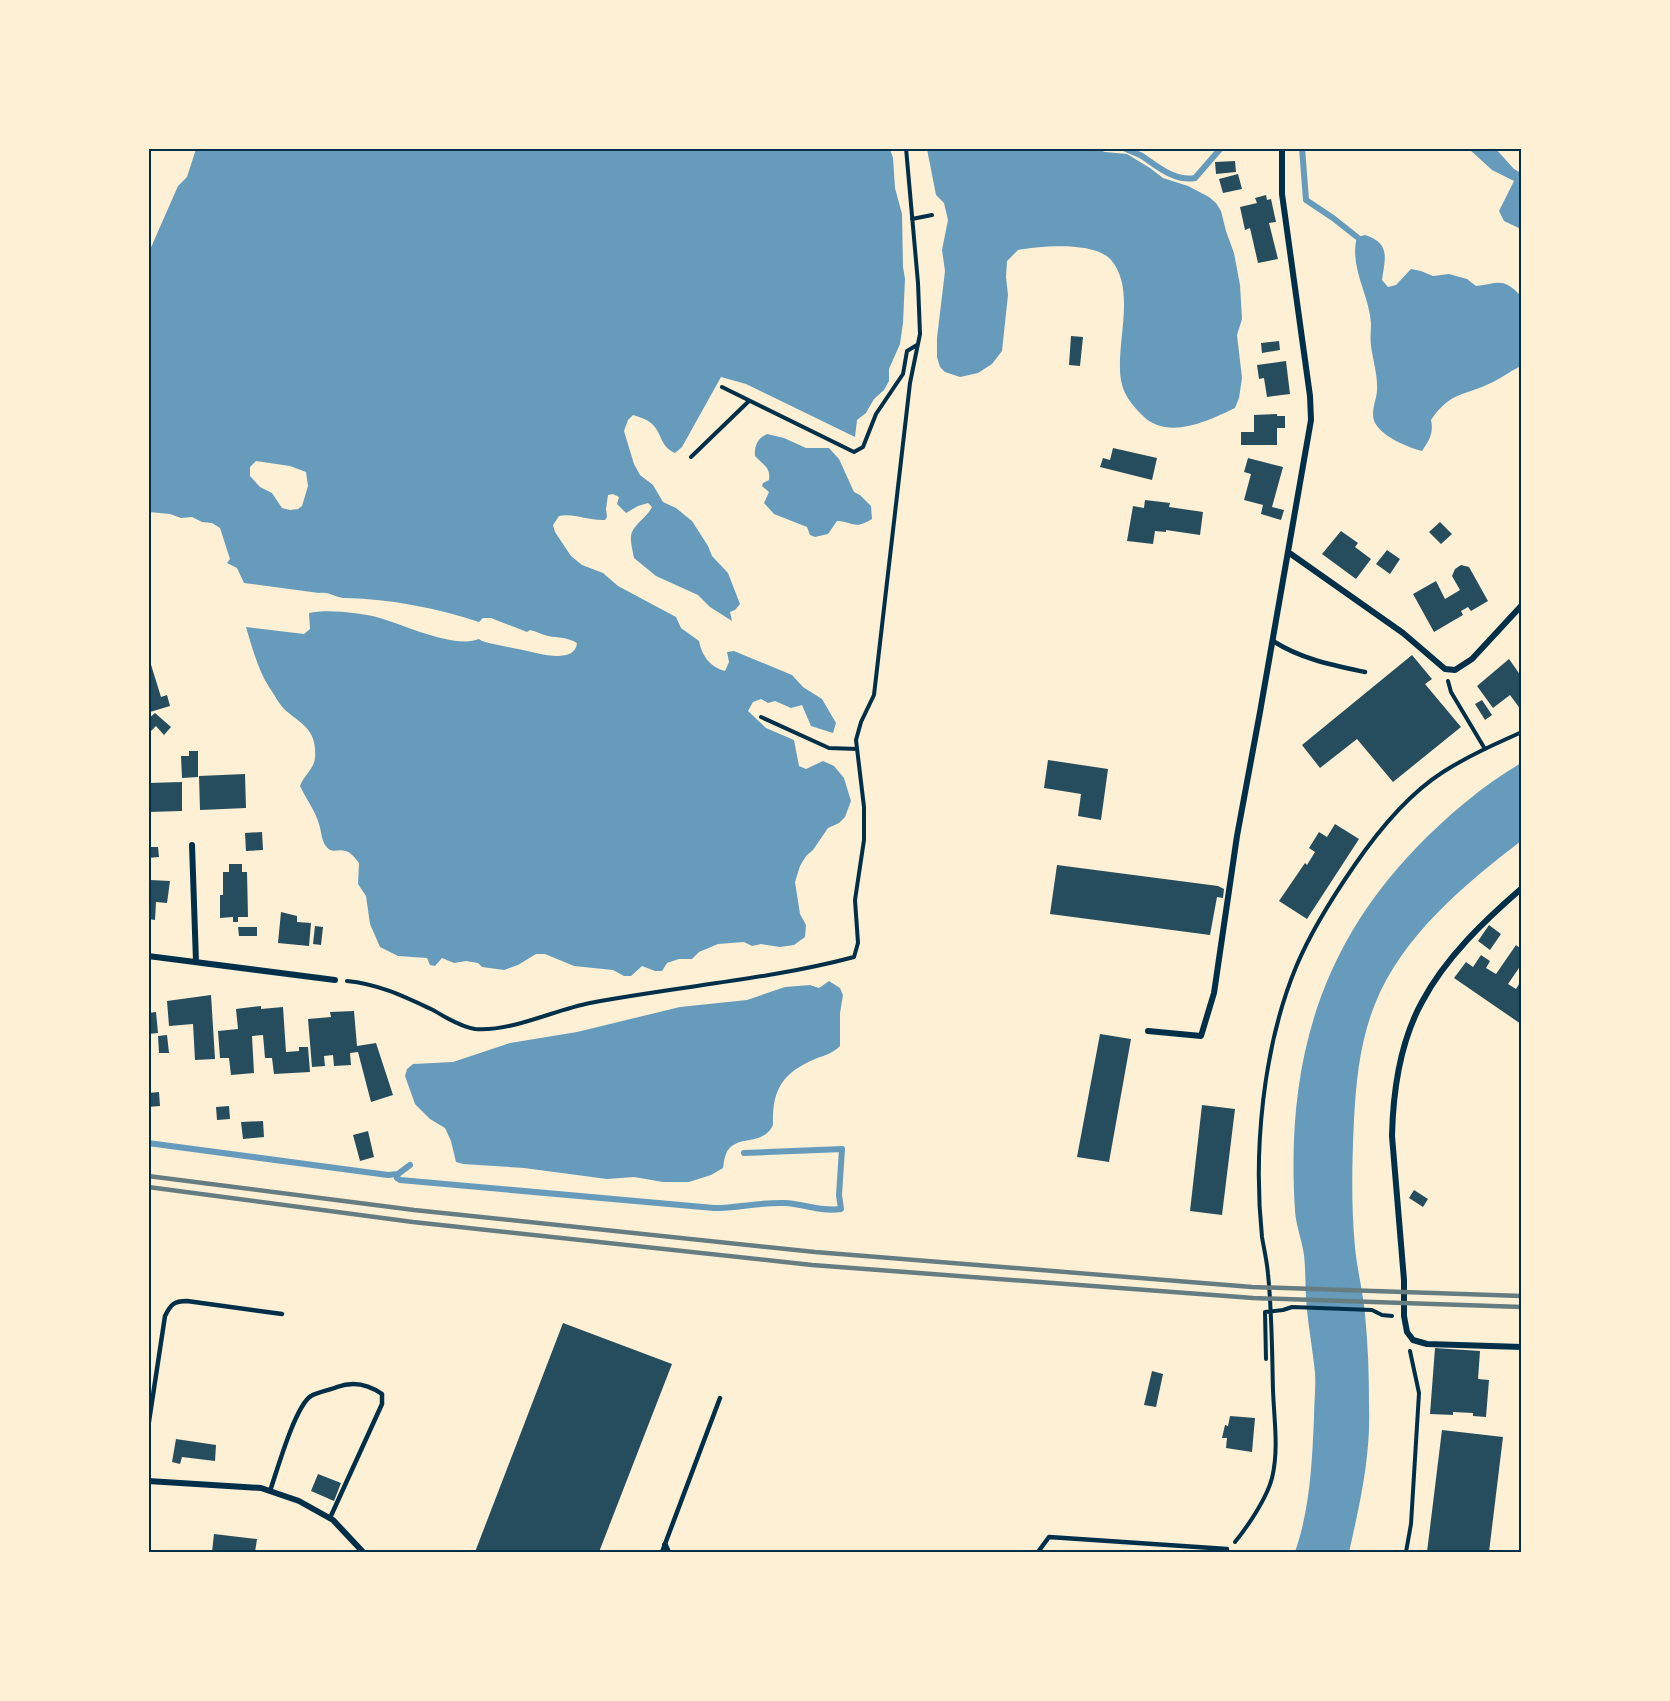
<svg xmlns="http://www.w3.org/2000/svg" width="1670" height="1701" viewBox="0 0 1670 1701" font-family="Ubuntu,sans-serif">
<rect width="100%" height="100%" fill="#fdf0d5"/>
<path fill="#669bbc" fill-rule="evenodd" d="M538 149H890L893 158 895 188 902 214 903 267 905 279 903 323 900 344 889 369V381L884 390 874 399 866 413 857 420 855 437 746 384 721 377 682 447 675 453C660 447 662 432 651 423 646 419 639 417 633 415L628 420 624 431 634 464 640 475 653 485 663 502 676 508 692 521 708 546 712 556 728 573 740 604 735 610 730 612 732 621 710 607 698 595 656 576 634 558C633 551 629 539 632 532 636 523 647 517 652 507L648 503 638 506 626 513 617 504 619 497 613 494 608 495 606 509 607 517 605 520C589 521 574 513 559 516L553 525 555 532 571 556 582 565 603 573 618 586 676 617 681 628 699 641C702 656 710 667 725 671L729 662 727 652 734 651 792 675 803 687 822 699 836 723 833 733 811 726 802 705 791 708 775 701 768 703 761 699 753 702 748 711 766 728 794 740 799 766 806 769 823 761 834 766 844 778 851 801 845 817 839 823 828 828 813 850 806 856 800 866 795 882 800 914 806 925 805 937 794 945 780 947 761 944 752 946 744 942 718 944 699 952 692 959H679L667 963 662 971H655L642 966 631 976H624L613 970 574 966 545 954H536L518 965 504 970 482 967 478 963 466 961 454 963 442 958 435 966 430 965 427 958 398 956 380 947 370 924 366 896 358 884 359 863C355 858 351 852 345 851 340 849 335 852 330 850 321 844 322 833 319 824 315 810 306 799 300 786 304 775 314 769 315 758 317 730 303 725 285 710 279 704 274 694 269 687 258 670 252 647 246 627L304 634 310 629 309 613C328 609 361 613 380 618 404 625 455 649 479 639L482 641C495 645 509 647 523 650 536 653 575 665 577 643 567 637 559 638 548 636 542 635 536 631 530 630L527 632 491 618H483L479 622C437 608 390 599 346 598 336 598 329 591 319 593L244 583 237 568 227 563 230 559 220 528 212 523 202 522 192 517 181 518 170 514 149 512V252L178 186 187 177 196 149ZM256 461 290 466 306 472 308 486 302 506 298 509 290 510 282 508 272 493 260 487 250 476V467Z
M927 149H1097L1105 152 1127 154 1150 168 1163 178 1188 186 1209 197 1216 203 1221 211 1226 231 1234 253 1240 285 1242 319 1237 335 1242 378 1239 398 1235 408C1208 421 1167 441 1142 415 1132 405 1123 394 1121 380 1115 344 1137 290 1111 260 1095 241 1039 246 1018 250L1007 261 1006 277 1008 295 1002 351 992 364 978 373 960 377 945 372 940 367 937 357V338L945 271 942 250 948 220 944 203 936 195Z
M1469 149H1496L1514 169 1521 173V229L1504 221 1499 211 1514 181 1492 170Z
M1365 235C1391 243 1385 259 1382 280L1388 287 1396 285 1411 269 1421 271 1433 276 1449 274 1467 279 1476 286C1499 283 1503 277 1521 296V366C1512 370 1503 377 1493 382 1463 397 1452 390 1431 420 1434 433 1429 441 1422 451 1407 447 1383 437 1375 423 1370 412 1376 402 1377 391 1378 376 1373 361 1371 346 1370 338 1371 330 1371 323 1369 294 1349 267 1357 237Z
M767 434 784 438 806 448H829L839 459 854 492 860 495 871 506 872 519C854 530 854 522 837 521L828 534 815 537 810 535 807 527 774 514 764 503 769 492 762 486 763 483 769 480C771 467 763 465 755 456 754 446 758 438 767 434Z
M1521 763V841C1465 884 1402 936 1375 1004 1360 1041 1356 1081 1354 1120 1352 1162 1351 1205 1355 1247 1357 1269 1363 1292 1365 1314 1368 1344 1369 1375 1369 1405 1371 1455 1360 1504 1349 1552H1295C1310 1509 1312 1464 1314 1418 1314 1403 1316 1388 1315 1373 1313 1352 1309 1331 1307 1310 1305 1292 1306 1273 1304 1255 1302 1240 1296 1226 1295 1211 1286 1070 1316 952 1416 848 1447 816 1482 786 1521 763Z
M829 981 840 988 843 995 840 1013V1046C832 1054 825 1055 815 1059 782 1073 772 1090 773 1125 762 1148 735 1133 726 1154 724 1158 724 1163 723 1168L711 1175 689 1182H663L634 1177 607 1179 524 1168 463 1164 456 1162 451 1141 445 1128 430 1119 415 1104 405 1076 407 1069 413 1064 453 1062 510 1043 577 1032 680 1007 747 1000 785 987 810 985 819 988Z"/>
<g fill="none" stroke-linecap="round" stroke-linejoin="round">
<path stroke="#669bbc" stroke-width="6" d="M1124 148C1130 151 1136 153 1142 156 1157 166 1175 182 1195 178L1221 148
M1302 148 1306 200 1333 218 1357 237
M148 1143 388 1175 398 1174 410 1165
M397 1178 400 1180 714 1208C738 1208 761 1202 785 1203 804 1204 821 1212 841 1209L839 1195 842 1149 744 1153"/>
</g>
<path fill="#264d5e" d="M1235 161 1236 172 1216 174 1215 162Z
M1238 174 1242 189 1223 193 1219 179Z
M1266 195 1267 200 1271 199 1276 222 1269 223 1278 259 1258 263 1250 228 1245 230 1240 207 1257 203 1255 198Z
M1071 336 1083 337 1080 366 1069 365Z
M1279 341 1280 350 1262 353 1261 343Z
M1286 361 1290 394 1267 397 1264 378 1259 379 1257 365Z
M1277 414V416H1285V428H1277V445H1241V432H1254V415Z
M1113 448 1157 458 1152 480 1100 467 1103 458 1110 460Z
M1248 458 1283 467 1272 507 1284 510 1281 520 1261 514 1263 505 1244 500 1251 474 1244 472Z
M1145 500 1170 503 1169 507 1203 512 1200 535 1166 530V532L1155 531 1153 544 1127 541 1133 506 1144 508Z
M1440 522 1452 534 1441 544 1429 532Z
M1341 531 1358 543 1355 547 1371 559 1356 579 1322 554Z
M1387 550 1400 559 1390 574 1376 564Z
M1461 565 1469 567 1488 601 1471 611 1468 607 1461 611 1463 615 1434 632 1413 594 1436 581 1445 599 1460 590 1452 576 1455 569Z
M148 655 161 697 167 695 170 706 150 712Z
M1412 655 1432 679 1425 684 1461 727 1393 782 1357 739 1320 768 1302 745Z
M1509 659 1521 676V710L1510 695 1493 708 1477 686Z
M1482 700 1492 715 1485 720 1475 704Z
M155 713 171 727 164 735 156 726 148 734V719Z
M189 751H198V777L182 778 181 756H189Z
M1048 760 1108 769 1101 820 1078 816 1081 794 1044 788Z
M245 774 246 808 200 810 199 776Z
M182 782V811L148 812V783Z
M1335 824 1359 839 1307 919 1279 901 1305 863 1307 865 1315 852 1309 848 1319 832 1327 837Z
M262 832 263 850 246 851 245 833Z
M148 847H158L159 857 148 858Z
M229 864H242V872H247L248 917H238V922H233V917L220 918V895H223V872H229Z
M1057 865 1218 886 1224 889 1223 898 1217 897 1210 935 1050 914Z
M150 880 170 881 167 903 156 902 155 920 148 919Z
M281 912 297 916V922L311 923 309 946 278 943Z
M1489 925 1501 934 1490 950 1478 941Z
M315 926 323 927 321 945 313 944Z
M238 927H257V936H239Z
M1516 945 1521 949V965L1508 984 1516 989 1521 981V1024L1454 978 1466 962 1473 967 1481 955 1490 961 1486 968 1496 974Z
M211 995 215 1059 195 1060 193 1024 169 1026 167 1001Z
M261 1006V1009L283 1007 286 1052 299 1051V1047H308L310 1072 274 1074 272 1058H265L263 1035 252 1036 254 1073 231 1075 229 1058H220L218 1031 238 1029 236 1009Z
M354 1011 357 1046 376 1043 393 1095 371 1102 358 1052 350 1053 351 1065 334 1066 333 1055 324 1056 325 1066 312 1067 308 1019 331 1017 330 1012Z
M156 1012 158 1033 148 1034V1013Z
M1100 1034 1131 1039 1109 1162 1077 1157Z
M167 1035 169 1053H159L158 1036Z
M159 1092 160 1106 148 1107V1093Z
M1202 1105 1235 1109 1222 1215 1190 1211Z
M229 1106 230 1119 217 1120 216 1107Z
M263 1121 264 1137 243 1139 241 1122Z
M368 1131 374 1157 360 1161 353 1135Z
M1414 1190 1428 1199 1423 1207 1409 1198Z
M563 1323 672 1364 599 1552H475Z
M1435 1348 1480 1351 1478 1379 1489 1380 1486 1417 1473 1416V1413L1453 1412V1415L1430 1414Z
M1152 1371 1163 1374 1156 1407 1144 1405Z
M1230 1416 1255 1418 1252 1452 1226 1448 1227 1438H1222L1225 1425 1228 1426Z
M1442 1430 1503 1437 1489 1552H1427Z
M176 1439 216 1445 215 1461 182 1457 180 1464 172 1462Z
M318 1474 341 1483 334 1501 311 1491Z
M214 1534 257 1539 255 1552H212Z"/>
<g fill="none" stroke-linecap="round" stroke-linejoin="round">
<path stroke="#003049" stroke-width="4" d="M912 219 932 215
M722 387 854 452 863 447 876 414 903 374 907 351 917 345
M691 457 749 401
M1448 681 1451 692 1485 749
M761 717 829 748 857 749
M347 981C379 984 405 997 433 1010 445 1017 461 1027 475 1029 511 1032 554 1010 590 1003 678 986 768 980 854 957L858 943 855 900 864 840V807L856 740 861 722 874 695 910 383 920 334 918 283 906 148
M1266 1359 1265 1312 1283 1310 1292 1307 1372 1310 1382 1315 1392 1316
M1235 1542C1248 1526 1267 1498 1272 1478 1279 1450 1274 1419 1273 1390 1272 1351 1272 1312 1268 1274 1267 1261 1264 1249 1262 1237 1253 1151 1263 1047 1296 967 1311 931 1332 898 1354 866 1378 831 1407 795 1443 772 1468 756 1495 744 1522 732
M1406 1552 1411 1524 1419 1393 1410 1351"/>
<path stroke="#003049" stroke-width="4.5" d="M1273 641C1301 659 1332 665 1365 672
M148 1428 165 1316C171 1304 174 1301 187 1301L282 1314
M270 1491C277 1471 295 1406 311 1396 317 1392 330 1390 337 1387 353 1381 368 1384 382 1394V1404L330 1518
M662 1552 720 1398
M1038 1552 1049 1537 1227 1549"/>
<path stroke="#003049" stroke-width="6" d="M1288 552 1403 633 1445 669 1455 670 1472 659 1522 605
M192 845 196 962
M1522 888C1485 920 1445 958 1422 1002 1400 1042 1393 1091 1392 1136L1404 1280V1316L1407 1332 1413 1340 1427 1344 1522 1347
M148 956 335 980
M1148 1031 1201 1036 1214 993 1237 836 1260 712 1311 420 1310 396 1282 194V148
M148 1481 261 1488 299 1501 333 1520 363 1552
M665 1545 668 1552"/>
<path stroke="#657d81" stroke-width="4.5" d="M148 1176 414 1210 815 1252 1252 1287 1522 1296
M148 1187 413 1222 812 1265 1253 1298 1522 1307"/>
</g>
<rect width="1670" height="1701" fill="none" stroke="#fdf0d5" stroke-width="300"/>
<rect x="150" y="150" width="1370" height="1401" fill="none" stroke="#003049" stroke-width="2"/>
</svg>
